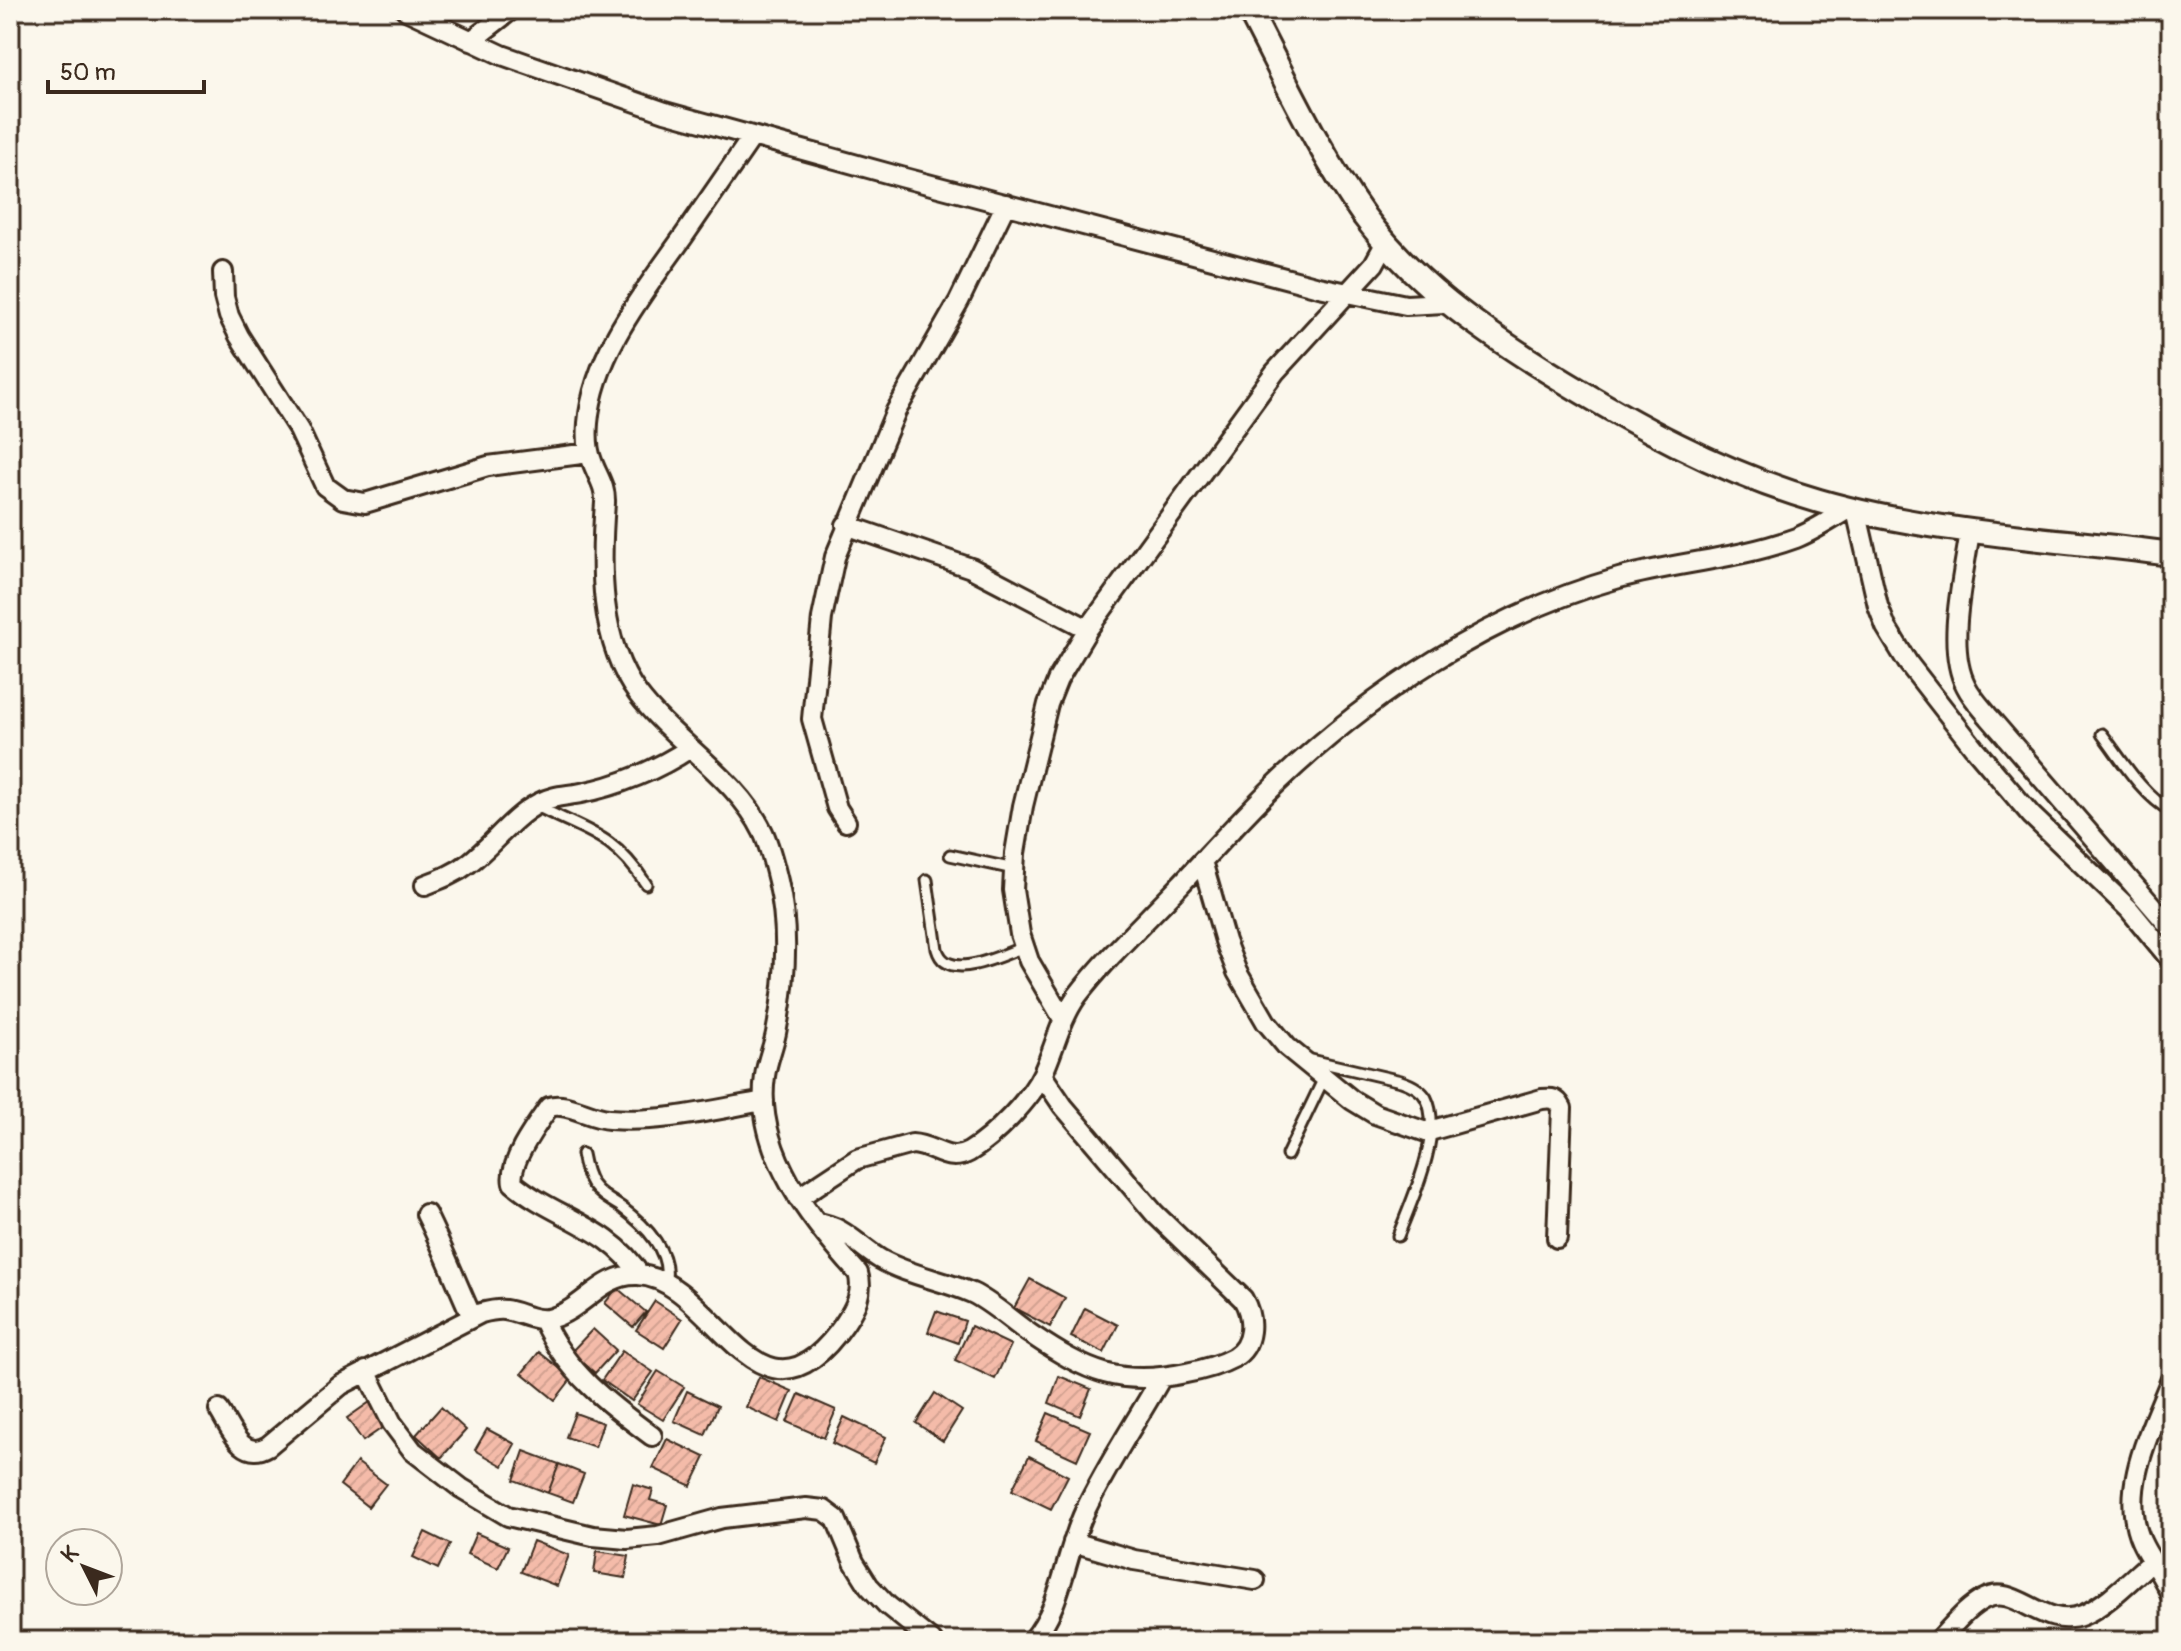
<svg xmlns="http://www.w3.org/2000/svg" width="2181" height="1651" viewBox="0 0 2181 1651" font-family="Pangolin,sans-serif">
<defs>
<pattern id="building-hatch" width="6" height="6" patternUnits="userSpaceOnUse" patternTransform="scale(2)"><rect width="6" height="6" fill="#f4bba9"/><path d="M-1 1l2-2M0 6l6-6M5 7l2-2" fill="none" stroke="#d2a191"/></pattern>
</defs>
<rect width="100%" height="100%" fill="#fbf7ec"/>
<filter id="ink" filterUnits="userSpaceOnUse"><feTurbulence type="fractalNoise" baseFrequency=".0125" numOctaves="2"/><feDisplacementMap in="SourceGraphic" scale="16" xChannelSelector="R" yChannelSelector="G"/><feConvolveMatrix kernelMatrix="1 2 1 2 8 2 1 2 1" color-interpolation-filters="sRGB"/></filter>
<g filter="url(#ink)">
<path fill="url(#building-hatch)" stroke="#3b2a1e" stroke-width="2" d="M1030 1279 1065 1298 1050 1327 1014 1308Z
M617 1288 646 1312 633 1327 605 1303Z
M655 1301 682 1319 664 1348 636 1330Z
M1085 1308 1118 1325 1104 1353 1071 1337Z
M936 1311 965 1321 958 1343 928 1332Z
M971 1326 1011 1345 995 1379 955 1360Z
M593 1329 616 1350 595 1373 571 1352Z
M622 1351 653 1372 632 1401 602 1380Z
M539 1352 572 1378 555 1400 522 1373Z
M658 1371 684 1387 663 1420 637 1404Z
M1059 1376 1091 1389 1080 1416 1049 1403Z
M759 1377 792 1391 779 1422 746 1407Z
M687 1391 718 1406 705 1435 674 1421Z
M935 1393 962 1411 943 1441 916 1423Z
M799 1394 836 1410 824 1438 787 1422Z
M370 1402 385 1426 363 1441 347 1418Z
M441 1407 466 1430 441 1458 416 1435Z
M575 1413 603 1423 595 1447 566 1437Z
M1048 1413 1090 1431 1077 1460 1036 1441Z
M844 1417 886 1437 874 1463 832 1443Z
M487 1429 515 1444 503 1466 475 1450Z
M667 1439 705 1457 691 1486 653 1468Z
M524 1451 559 1464 548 1493 514 1480Z
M1029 1456 1068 1476 1051 1509 1012 1490Z
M357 1462 386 1484 368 1507 340 1485Z
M559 1464 584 1474 573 1502 548 1493Z
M633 1484 653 1490 650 1500 667 1505 661 1525 624 1515Z
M425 1532 450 1544 438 1569 413 1557Z
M476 1533 508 1547 498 1568 467 1554Z
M533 1541 569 1555 557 1586 521 1572Z
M597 1551 629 1556 625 1578 594 1573Z"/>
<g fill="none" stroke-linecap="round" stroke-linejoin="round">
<defs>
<path id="service" d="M2102 734C2122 760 2142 795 2171 811
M535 805C586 832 612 832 646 884
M950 855 1014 869
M927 880 937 949C947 984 1001 955 1024 947
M1311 1060 1401 1081C1410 1084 1421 1089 1426 1098 1444 1133 1411 1202 1398 1236
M582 1154C584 1165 586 1174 592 1184 600 1195 610 1200 621 1207 645 1225 673 1252 665 1284
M1287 1155 1324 1078"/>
<path id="minor" d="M406 10 502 55 665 112 901 177 1319 287 1406 305 1445 303
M471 41 511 10
M223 272 224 297 229 316 239 336 299 430 325 486 343 499 365 503 488 466 589 453
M1856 510 1878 606 1886 627 1908 663 1975 749 2031 815 2129 909 2171 960
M846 525 971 568 1088 629
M1970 531C1964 575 1945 646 1966 686 1972 698 1981 707 1989 717L2171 928
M846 822 837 808 812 719 822 618 835 557 896 411 959 301 1006 204
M1202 861 1225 941 1237 972 1266 1022 1287 1047 1352 1100 1375 1114 1426 1132 1542 1099C1552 1098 1557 1098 1562 1108L1557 1238
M425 885C441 879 455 874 469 863 493 845 512 817 539 803 553 795 567 796 581 793 618 786 659 769 690 748
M1063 1019 1029 961 1020 934 1013 890 1015 853 1023 806 1048 704 1058 679 1088 629 1275 372 1374 264 1386 242
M798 1198 857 1159 912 1144C934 1145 947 1164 969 1152 994 1137 1031 1099 1043 1073 1055 1047 1060 1020 1077 996 1108 956 1145 922 1180 885 1211 852 1242 817 1275 785 1372 692 1490 614 1619 578 1677 562 1739 559 1796 538 1814 531 1831 519 1849 509
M426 1214C443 1248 456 1282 472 1317
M817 1223C844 1226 858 1246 880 1259 908 1275 942 1280 972 1293 993 1303 1012 1322 1032 1335 1087 1372 1120 1387 1186 1373 1202 1370 1218 1366 1233 1358 1254 1346 1254 1318 1243 1299L1155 1214 1063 1106 1042 1075
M640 1275C611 1227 553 1217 513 1183 508 1163 537 1124 549 1107 567 1101 589 1118 609 1119 661 1123 713 1110 764 1101
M543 1320C566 1372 607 1403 652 1436
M366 1371 392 1423 413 1451 461 1488 508 1516 593 1536 627 1539 658 1536 722 1518 806 1508 824 1510 836 1519 854 1562 869 1586 887 1605 932 1641
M2171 1379C2152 1428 2118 1489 2141 1541 2150 1561 2164 1576 2171 1596
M219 1410C231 1429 242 1461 268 1446L341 1385 481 1313C489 1311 497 1309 505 1310 521 1312 536 1323 552 1318 583 1309 603 1273 638 1275 715 1278 759 1449 845 1323 855 1308 864 1291 858 1273 811 1221 754 1151 765 1076 767 1061 773 1048 776 1033 786 982 790 931 778 881 774 864 770 847 763 832 737 778 674 742 638 694 599 642 600 565 605 503 606 486 597 476 592 461 587 449 587 436 588 423 594 353 644 292 683 237 706 204 729 170 752 137
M1073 1542 1134 1560 1255 1580
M1032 1641C1063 1605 1065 1553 1085 1511 1106 1466 1136 1422 1161 1378
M1938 1641C1952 1627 1966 1608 1984 1599 2016 1582 2042 1631 2083 1615 2108 1604 2131 1579 2152 1561"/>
<path id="tertiary" d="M1249 10C1284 77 1320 155 1364 216 1414 283 1477 327 1547 371 1633 424 1721 473 1819 501 1933 534 2053 538 2171 554"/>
</defs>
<use href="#service" stroke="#3b2a1e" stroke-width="15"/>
<use href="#minor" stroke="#3b2a1e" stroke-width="24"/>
<use href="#tertiary" stroke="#3b2a1e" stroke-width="28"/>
<use href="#service" stroke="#fbf7ec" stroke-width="9"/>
<use href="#minor" stroke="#fbf7ec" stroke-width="18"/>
<use href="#tertiary" stroke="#fbf7ec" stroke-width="22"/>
</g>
</g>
<rect width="2181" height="1651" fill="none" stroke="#fbf7ec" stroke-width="40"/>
<rect x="20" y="20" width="2141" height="1611" fill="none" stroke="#3b2a1e" stroke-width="3" filter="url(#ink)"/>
<g transform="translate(84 1567) rotate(312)"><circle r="38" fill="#fbf7ec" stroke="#aea59a" stroke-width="2"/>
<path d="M0-6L14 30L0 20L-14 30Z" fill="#3b2a1e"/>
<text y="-12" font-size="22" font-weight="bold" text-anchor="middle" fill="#3b2a1e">K</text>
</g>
<path d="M48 80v12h156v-12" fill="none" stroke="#3b2a1e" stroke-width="4"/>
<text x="60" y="80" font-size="24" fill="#3b2a1e" stroke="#fbf7ec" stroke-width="6" paint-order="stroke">50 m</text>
</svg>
